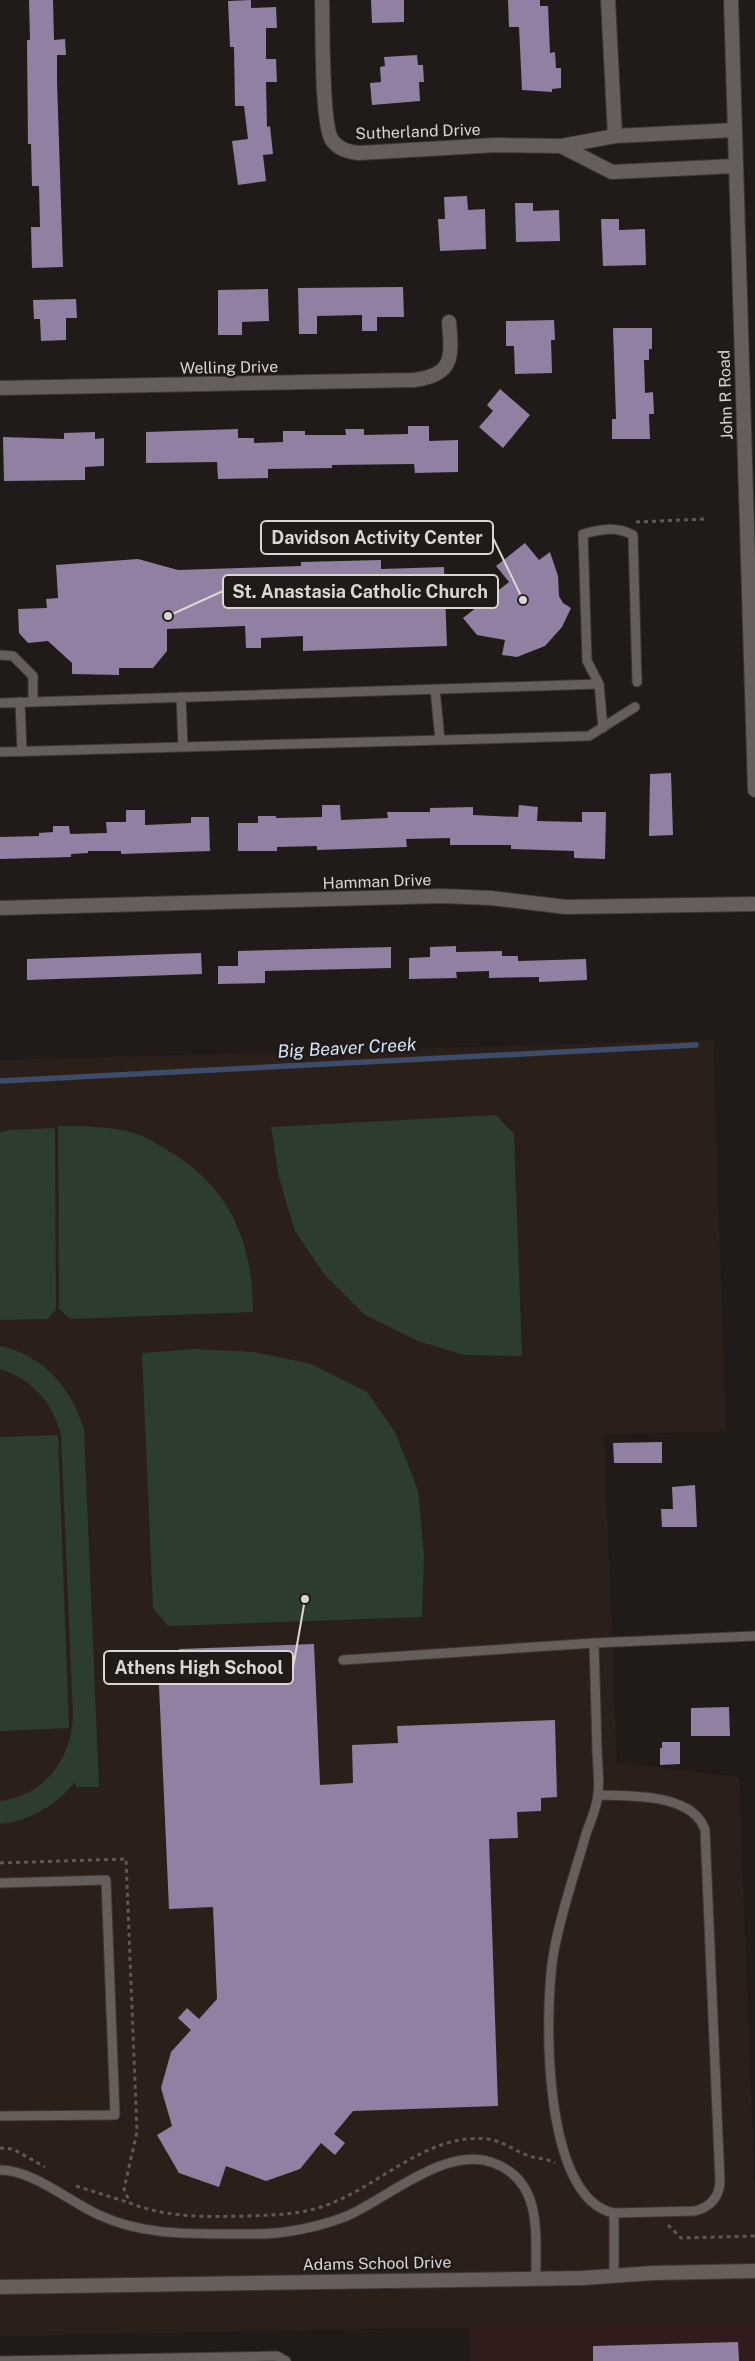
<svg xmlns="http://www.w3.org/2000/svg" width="755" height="2361" viewBox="0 0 755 2361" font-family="'Public Sans',sans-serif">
<rect width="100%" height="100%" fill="#201a18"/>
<path fill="#301d1b" d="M755 2322V2361H470L469 2327Z"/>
<path fill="#2b1f1a" d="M713 1040 726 1431 604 1435 617 1762 739 1777 755 2193V2322L0 2336V1060Z"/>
<path fill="#2c3c2e" d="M496 1115 514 1134 522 1356 464 1355 418 1341 365 1315 324 1274 295 1231 279 1178 271 1127Z
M58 1126C84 1126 109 1126 134 1133 145 1136 157 1144 167 1150 230 1186 253 1242 253 1312L70 1319 59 1309Z
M55 1128 56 1310 47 1319 0 1320V1132L10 1130Z
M0 1346C44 1355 72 1389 84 1430L99 1787H76L75 1782C56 1805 31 1821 0 1824V1801C45 1796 72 1758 73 1715L61 1435C53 1403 32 1379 0 1369Z
M195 1349 254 1352 311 1364 367 1392 395 1432 418 1490 424 1555 422 1617 168 1626 153 1608 142 1353Z
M58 1435 69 1728 0 1731V1437Z"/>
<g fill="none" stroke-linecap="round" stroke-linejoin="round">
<path stroke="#3c4c6a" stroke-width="5.5" d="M0 1081 696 1045"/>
</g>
<path fill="#9180a2" d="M29 0H53L54 40 65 39 66 55H57V80L63 267 32 268 31 227H40L39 186H32L31 144H28L27 40H30Z
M251 0V8L276 7 277 28H266V59H276L277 82H266L267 127 270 126 273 154 263 155 266 181 238 185 232 141 248 139 244 106H235L234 47H230L228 1Z
M371 0H404V22L372 23Z
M508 0H540V6H548L550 53 555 52 556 68H561V88L552 89V92L522 90 519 27H509Z
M417 55 418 65H423L424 82H419L420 101 372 105 370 83 381 82 380 67 385 66 384 57Z
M467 196 468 210 485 209 486 249 440 251 438 219H445L444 197Z
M515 203H533V211L559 210 560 241 516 242Z
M601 219H619V230L645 229 646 265 603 266Z
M403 287 404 317H377V331H362V315L317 316V334H299L298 288Z
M268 289 269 321 242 322V335H218V290Z
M76 299 77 318H66V340L41 341 40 319H34L33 300Z
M554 320 555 340H551L552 373 515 374 514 346H506V321Z
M613 328H652V349H649V360H644L645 393 653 392 654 414H649L650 439H612V419H616Z
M500 389 530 415 503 448 479 427 493 411 487 405Z
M408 426H429V441L458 440V472L415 473 414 464 332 465V468L268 469V478L218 479 217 462 146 463V432L238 429V438H254V443L283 442V431H305V435H346L345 429H364V435L408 434Z
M95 432V439L104 438V466L85 467V480L4 481 3 437 64 439V433Z
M525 543 539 560 550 552 558 576 559 596 563 603 571 608 562 627 545 646 517 657 502 655 505 640 477 635 463 618 509 582 496 566Z
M138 559 178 570 301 566V562L381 560V569L444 567 447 646 303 651V636L261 638V648H246L245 626 167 629V651L153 668H119V675L72 674V663L48 641 28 643 19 633 18 609 47 608 46 599 58 598 56 565Z
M671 773 673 835 649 836 650 774Z
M322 805H340L341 820 388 818 387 812H430V808L473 807V815L518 817 519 805 538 807 537 821 582 822V812H606L605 859 574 858V851L511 849V845H450V838L406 839 407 847 317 850V846L277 847V851H238V823H258V816H276V818L322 817Z
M126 810H145V825L191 823V817H209L210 851 121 854V851H88V853L71 854V857L0 859V837L39 836V833L53 832V826H69L70 834 107 833 106 822H126Z
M456 946V952L502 951V956H518V961L586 959 587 980 539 982V977L489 978V971L456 972 457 978 409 979V958L430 957V947Z
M391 947V968L265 971V983L218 984V966H238V951Z
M201 953 202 974 27 980V959Z
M662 1442V1463H614L613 1443Z
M695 1485 697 1527H662L661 1509H673L672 1487Z
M314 1644 320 1785 353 1783 352 1745 398 1743 397 1726 555 1720 557 1797 541 1798V1811L517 1812 518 1838 489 1839 498 2106 353 2111 334 2134 345 2143 335 2155 321 2143 300 2169 266 2181 226 2166 219 2187 179 2173 157 2135 172 2126 161 2088 171 2052 191 2030 178 2018 187 2008 199 2019 217 1999 213 1907 169 1909 158 1663 180 1662 179 1649Z
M729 1707 730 1736H691V1708Z
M662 1742H680V1764L660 1765V1748H662Z
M738 2342 739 2361H593V2346Z"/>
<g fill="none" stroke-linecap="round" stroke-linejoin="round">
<defs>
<path id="service" d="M0 655 13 656 33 676V702
M435 689 440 740
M181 697 183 747
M20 702 22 752
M0 703 599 684
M603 728 599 684 587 661 583 534C602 529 616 526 633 535L637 682
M0 752 589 736 635 707
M343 1660 594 1643
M598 1795C630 1796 693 1793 705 1830L720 2182C719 2198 710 2207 695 2211L614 2213C541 2199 544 2007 554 1951 561 1912 575 1873 586 1834 590 1822 597 1808 598 1794 600 1780 597 1763 597 1749 596 1713 595 1678 594 1643L755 1636
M0 1883 106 1880 115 2115 0 2116
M0 2170C33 2170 68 2201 99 2215 140 2234 183 2234 228 2234 247 2234 266 2235 285 2232 306 2229 327 2224 347 2216 388 2198 444 2147 491 2162 544 2180 535 2234 536 2278
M614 2213V2275
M0 2361 277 2356 286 2361"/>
<path id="minor" d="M322 0C323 25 321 124 332 140 338 149 348 152 359 153L496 145 561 146 615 136 735 130
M608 0 615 136
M561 146 612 172 735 166
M0 388 414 380C454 375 452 357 449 322
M0 908 442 896 491 898 566 907 755 904
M0 2287 583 2278 653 2273 755 2271"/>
<path id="secondary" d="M731 0 755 790"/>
</defs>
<use href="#service" stroke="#3c3736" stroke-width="11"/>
<use href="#minor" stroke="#3c3736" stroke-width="16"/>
<use href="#secondary" stroke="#3c3736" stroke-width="16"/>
<path stroke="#5e5856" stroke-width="3" stroke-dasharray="4 4" stroke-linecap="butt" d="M636 522 705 519
M0 1863 126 1859 137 2132 124 2189 130 2203C168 2218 205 2217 246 2216 272 2215 296 2215 321 2207 376 2190 426 2132 487 2139 503 2141 515 2151 529 2156 538 2159 546 2158 555 2163
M0 2148 13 2149 45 2167
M76 2186 130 2203
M668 2225 681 2238 755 2236"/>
<use href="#service" stroke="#655e5b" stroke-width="9"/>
<use href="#minor" stroke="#655e5b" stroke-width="14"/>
<use href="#secondary" stroke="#655e5b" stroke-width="14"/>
</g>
<g text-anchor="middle" stroke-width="5" stroke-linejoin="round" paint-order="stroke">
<g font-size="16" fill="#dad6d4" stroke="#201a18">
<text transform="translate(418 131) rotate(-2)" y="6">Sutherland Drive</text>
<text transform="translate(229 367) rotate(-1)" y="6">Welling Drive</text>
<text transform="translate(725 395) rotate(-92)" y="6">John R Road</text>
<text transform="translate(377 881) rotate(-2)" y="6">Hamman Drive</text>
<text transform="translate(377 2263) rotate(-1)" y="6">Adams School Drive</text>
</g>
<g font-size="18" font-style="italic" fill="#d7e4fa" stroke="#201a18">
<text transform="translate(347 1048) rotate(-3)" y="6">Big Beaver Creek</text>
</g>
</g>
<path fill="none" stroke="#dad6d4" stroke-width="2" d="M523 600L493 538M168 616L223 591M305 1599L293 1668"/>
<g fill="#dad6d4" stroke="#201a18" stroke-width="2">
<circle cx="523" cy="600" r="5"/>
<circle cx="168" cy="616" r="5"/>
<circle cx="305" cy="1599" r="5"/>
</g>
<g fill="#201a18" stroke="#dad6d4" stroke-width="2">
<rect x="261" y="521" width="232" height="33" rx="5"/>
<rect x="223" y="575" width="275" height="33" rx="5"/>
<rect x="104" y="1651" width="189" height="33" rx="5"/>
</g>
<g font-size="18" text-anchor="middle" font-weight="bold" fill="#dad6d4">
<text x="377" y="544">Davidson Activity Center</text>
<text x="360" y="598">St. Anastasia Catholic Church</text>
<text x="199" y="1674">Athens High School</text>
</g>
</svg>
